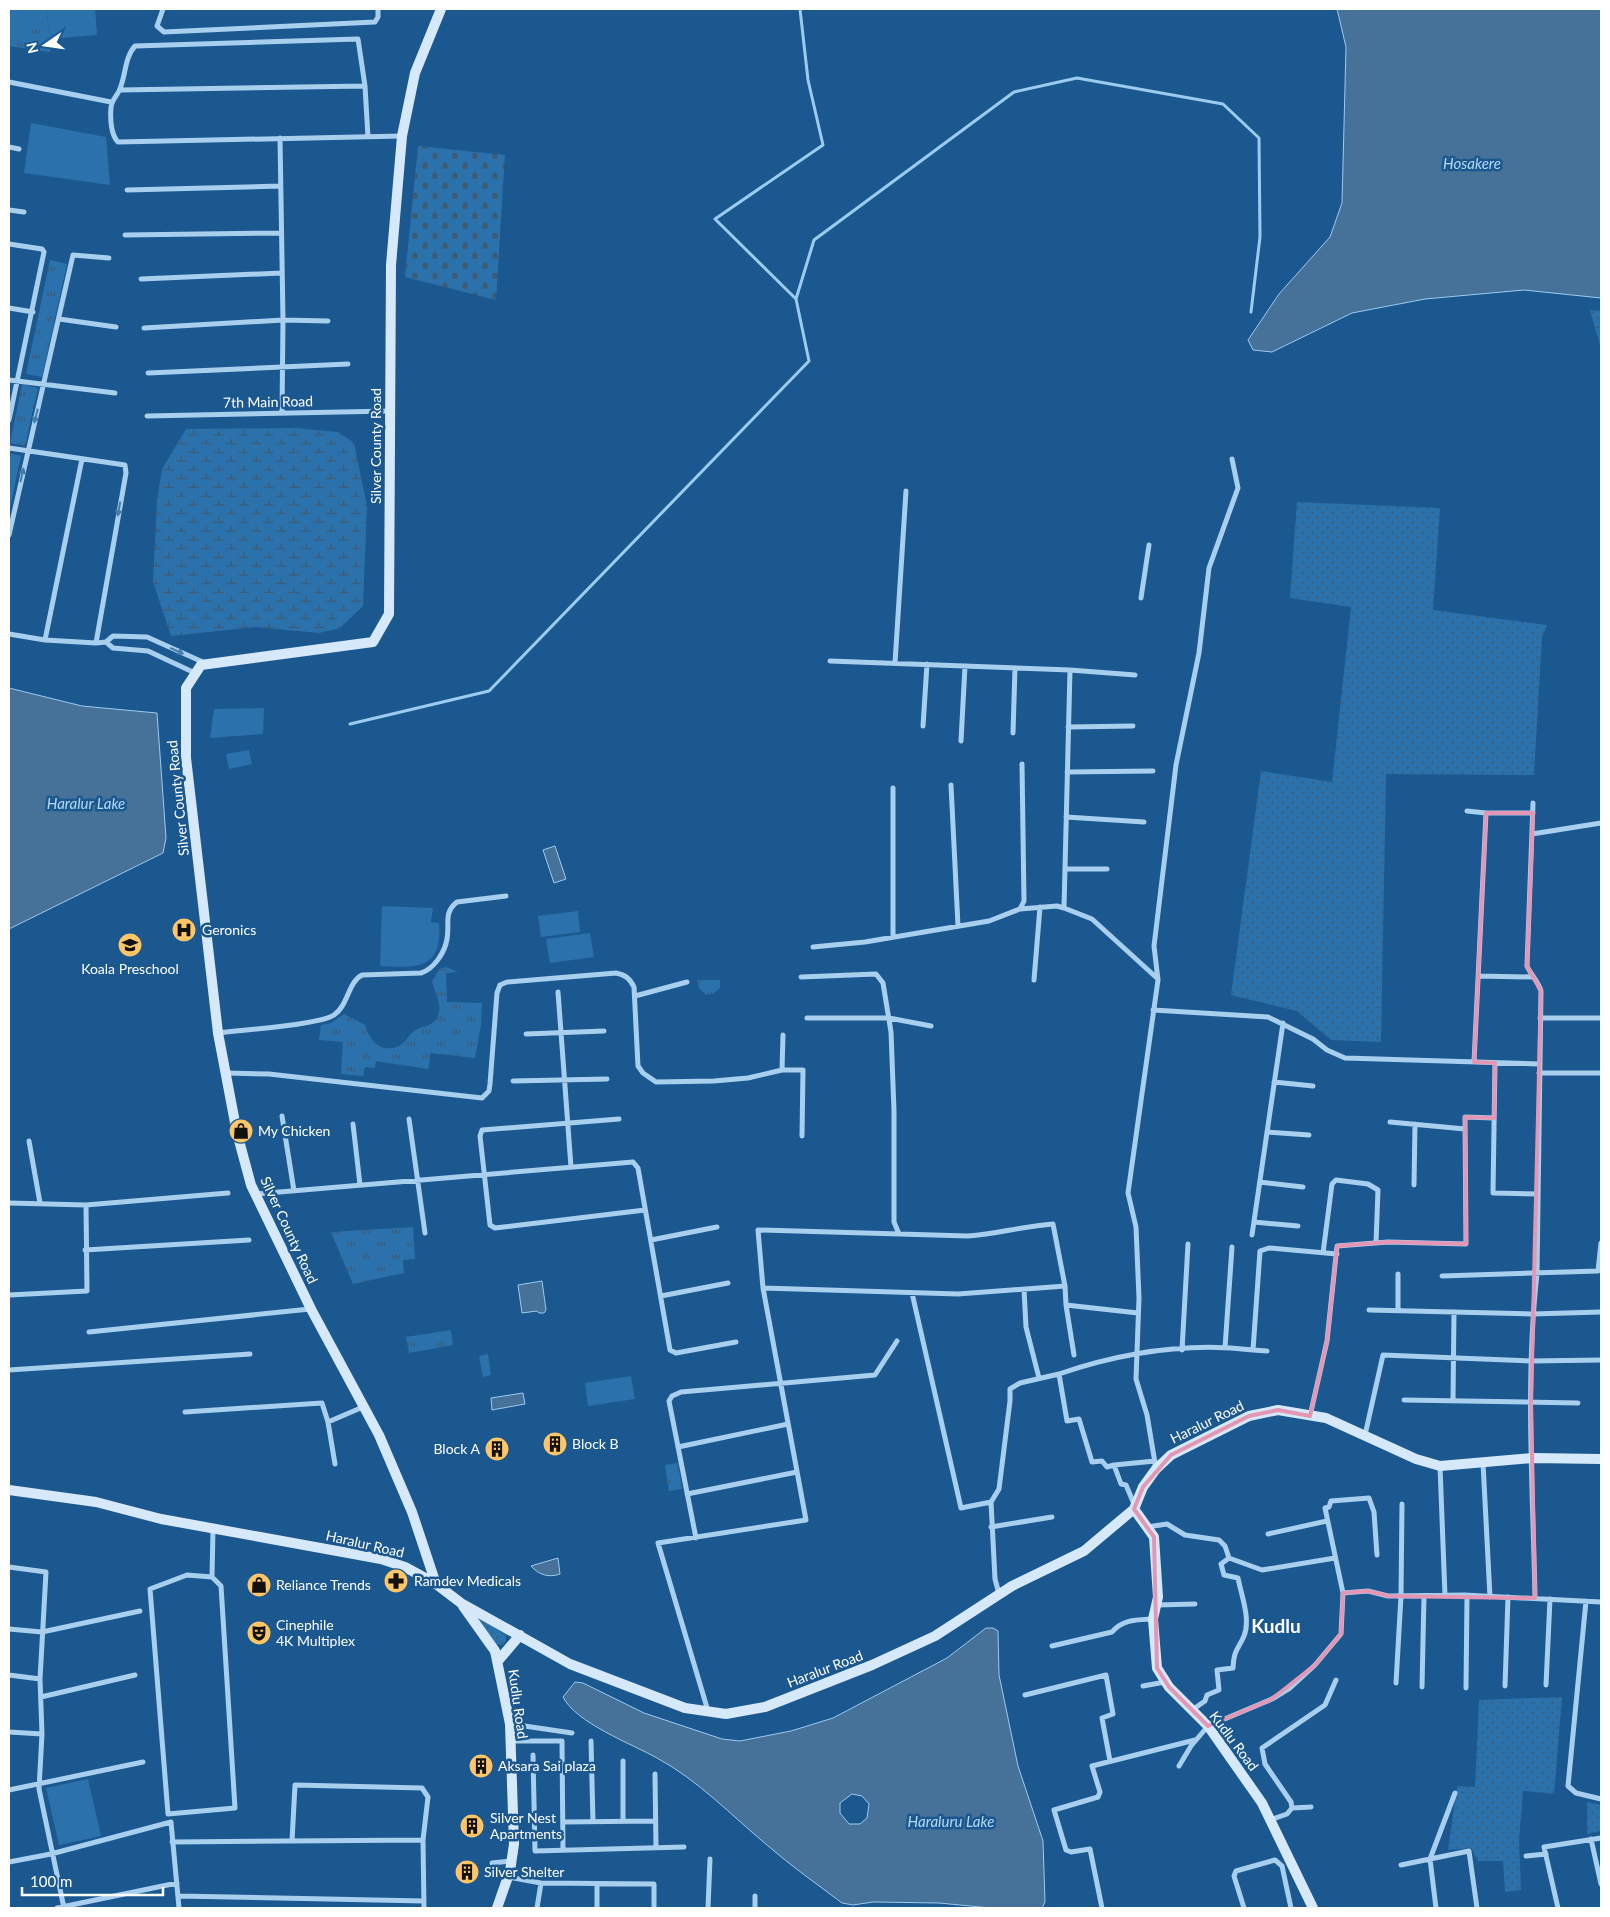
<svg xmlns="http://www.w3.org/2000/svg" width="1610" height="1917" viewBox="0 0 1610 1917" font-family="Lato,sans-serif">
<defs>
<pattern id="grass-dots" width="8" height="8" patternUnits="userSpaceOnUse" patternTransform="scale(1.25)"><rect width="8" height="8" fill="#2b71ac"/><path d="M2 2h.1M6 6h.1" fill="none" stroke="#3f5b72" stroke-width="1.8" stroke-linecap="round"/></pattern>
<pattern id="wetland-marsh" width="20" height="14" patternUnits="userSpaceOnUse" patternTransform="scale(1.25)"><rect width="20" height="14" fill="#2b71ac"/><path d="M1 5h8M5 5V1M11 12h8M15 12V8" fill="none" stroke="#3f5b72"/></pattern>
<pattern id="cemetery-stones" width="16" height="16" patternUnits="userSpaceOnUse" patternTransform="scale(1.25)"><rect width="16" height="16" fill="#2b71ac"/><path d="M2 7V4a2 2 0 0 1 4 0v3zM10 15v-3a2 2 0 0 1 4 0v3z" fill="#3f5b72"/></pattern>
<pattern id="park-tufts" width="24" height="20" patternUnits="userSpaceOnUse" patternTransform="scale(1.25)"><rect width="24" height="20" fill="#2b71ac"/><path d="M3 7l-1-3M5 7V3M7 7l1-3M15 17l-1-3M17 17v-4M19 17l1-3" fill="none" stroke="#3f5b72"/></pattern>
</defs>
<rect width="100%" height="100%" fill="#1b5890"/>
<path fill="url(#grass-dots)" d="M1590 310 1601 311V349Z
M1297 502 1440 508 1433 610 1547 625 1542 637 1534 775 1386 774 1381 1042 1331 1040 1297 1011 1231 995 1261 771 1332 782 1351 607 1290 598Z
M481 1619 506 1635V1641L503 1645 496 1644 477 1621Z
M1562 1697 1554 1794 1523 1791 1519 1841 1521 1890 1505 1892 1503 1861H1478L1471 1848 1448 1850 1457 1786 1475 1787 1479 1700Z
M1587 1802 1601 1805V1831L1587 1834Z"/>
<path fill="url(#wetland-marsh)" d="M295 428 338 432 354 443 367 506 363 606 340 628 319 633 255 627 171 636 153 582 157 501 162 469 186 429Z"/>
<path fill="url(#cemetery-stones)" d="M418 146 505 155 496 300 405 277Z"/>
<path fill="url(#park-tufts)" d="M9 9H47L50 52 9 46Z
M50 260 67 264 42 377 26 374Z
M22 384 38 388 25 446 10 443Z
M9 453 21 456 9 513Z
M446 967 458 972 446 973 447 1002 482 1003 481 1024 475 1058 431 1053 428 1069 376 1061 375 1068 365 1067 363 1076 341 1074 343 1042 319 1040 321 1025 331 1023 344 1014 365 1025C370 1040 380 1054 399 1046 405 1043 408 1036 413 1032 423 1024 436 1028 439 1012 441 1003 435 991 432 982L439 969Z
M697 980H720V988L713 994 706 995 699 988Z
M413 1227 415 1259 403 1260 404 1273 353 1284 331 1232Z
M451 1330 453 1345 409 1353 406 1337Z
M678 1463 682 1489 669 1491 665 1465Z"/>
<path fill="#2b71ac" d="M9 9H37L39 21 9 24Z
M47 9H95L97 35 49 39Z
M31 123 106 137 110 185 24 173Z
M264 708 263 734 210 738 214 709Z
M249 750 252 764 229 769 226 754Z
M382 906 433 908 431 922 439 923C443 970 416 968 380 966Z
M578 911 580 932 541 937 538 916Z
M590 933 594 957 550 963 546 939Z
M488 1354 491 1375 483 1377 479 1356Z
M631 1376 635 1399 588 1406 585 1383Z
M88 1779 101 1836 59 1845 46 1788Z"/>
<path fill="#467199" stroke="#9ccbf0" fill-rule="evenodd" d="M1337 9H1601V298L1524 290 1425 299 1352 313 1272 352 1253 350 1248 340 1279 294 1330 237 1342 203 1346 47Z
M9 688 82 706 157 713 166 838 163 853 9 929Z
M555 846 566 879 554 883 543 850Z
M542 1281 546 1310 544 1313H539L537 1311 522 1313 518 1285Z
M523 1393 525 1404 492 1410 491 1398Z
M558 1558 560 1574C549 1578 539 1575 531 1566Z
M986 1628H993L998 1631 999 1675 1018 1766 1043 1841 1045 1902 1042 1908H991L939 1903 873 1902 853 1905 842 1903C817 1884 791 1866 767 1845 732 1816 698 1780 657 1758 632 1744 576 1723 563 1697L575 1682 583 1683 644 1713 722 1739 740 1741 791 1731 833 1718 947 1658ZM852 1794 862 1796 869 1804 867 1818 860 1824H849L840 1813V1803Z"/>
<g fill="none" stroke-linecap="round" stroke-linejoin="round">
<path stroke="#9ccbf0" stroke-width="3" d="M796 299 814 240 1014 92 1077 78 1223 104 1259 138 1260 237 1251 312
M350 724 489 691 809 361 796 299 715 219 823 145 808 80 800 9"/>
<path stroke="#a9cfee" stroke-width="5" d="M163 9 157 26 164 32 375 22 378 17V9
M9 82 111 102
M120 90 365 86
M368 137 365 86 358 39 135 46C124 58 126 77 119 91 116 97 111 101 111 108 110 119 111 135 118 142L402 136
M280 138 283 320 282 413
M9 147 19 149
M127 190 280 186
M9 210 24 212
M125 235 281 233
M9 244 42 249 44 252 9 420
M141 279 282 273
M9 308 33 312
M59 319 116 327
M144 328 283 320 328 321
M148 373 348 364
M9 380 115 393
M147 416 390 411
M9 448 125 465 126 473 96 643
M9 535 73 255 109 258
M1141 598 1149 545
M9 634 45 640 96 643 106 642 113 636 147 637 205 663
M45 640 82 459
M106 642 113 648 148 651 195 673
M830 661 1070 670 1064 908 1092 919 1158 979
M895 663 906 491
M1070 670 1135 675
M923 726 927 664
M1068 727 1133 726
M1013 733 1015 668
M961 741 965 666
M1067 772 1153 771
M951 785 958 926
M1533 803 1527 966C1531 975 1538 981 1541 991L1537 1274C1525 1381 1533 1490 1535 1598
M1467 811 1486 813
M1066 817 1144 822
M1532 834 1601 823
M1065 869H1107
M1020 909 1024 901 1022 764
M893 937V788
M813 947 865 942 989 921 1020 909 1057 906 1064 908
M1478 976 1532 977
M801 977 876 974 883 983 891 1032 894 1111V1222L899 1234
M1034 980 1040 907
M558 992 571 1167
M635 996 687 982
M1153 1010 1268 1017 1313 1039 1327 1050 1345 1058 1539 1064
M807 1018H889L931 1026
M1540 1018H1601
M218 1033C241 1030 319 1025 334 1015 348 1006 348 982 362 975L421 973C434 969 445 952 447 939 450 924 443 913 457 902L506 896
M526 1034 604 1031
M1474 1062 1486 813H1533
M1495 1063 1493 1193 1538 1194
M782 1070 783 1035
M226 1073 269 1074 482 1098 489 1091 490 1084 497 993 500 985 507 982 616 973C626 975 630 979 634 987L638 1066 643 1073 656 1082 714 1081 748 1078 782 1070H803L802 1136
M1539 1073H1601
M513 1081 607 1079
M1274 1082 1313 1086
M282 1116 294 1191
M409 1119 425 1233
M619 1119 482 1130 480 1136 490 1225 495 1228 645 1210
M1390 1122 1465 1129
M353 1124 360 1185
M1267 1132 1309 1135
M29 1141 40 1203
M1260 1182 1303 1187
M1414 1185 1415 1124
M256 1194 633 1162 638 1168 670 1350 676 1353 736 1342
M9 1203 86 1205 228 1193
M1254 1222 1298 1226
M1252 1235 1283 1023
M651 1240 717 1227
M85 1250 249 1240
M1323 1253 1332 1184 1336 1180 1368 1184 1378 1190 1376 1243
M1398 1274V1310
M1442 1276 1598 1271 1601 1243
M1065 1286 1066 1305 1138 1313
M1024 1289 1026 1327 1039 1378
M912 1293 961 1508 991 1502 995 1579 999 1594
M9 1295 87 1291 86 1205
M661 1296 728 1283
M1066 1305 1074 1355
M1369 1310 1532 1314 1601 1312
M89 1332 310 1309
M1225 1348 1232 1247
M1182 1350 1188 1244
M1253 1350 1267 1351
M9 1370 250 1354
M1059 1374C1121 1353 1187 1342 1253 1350L1260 1251 1269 1248 1337 1254
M1404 1400 1578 1403
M1453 1401 1454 1312
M185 1412 322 1403 328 1422 363 1407
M1310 1416 1327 1341 1337 1246 1388 1242 1466 1244 1465 1117 1494 1118
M328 1422 335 1464
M1365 1435 1383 1355 1531 1361 1601 1360
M678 1447 788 1424
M1483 1463 1490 1597
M1114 1465 1155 1461
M1440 1466 1445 1596
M1156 1469 1147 1415 1136 1379 1139 1298 1136 1227 1128 1193 1158 980 1154 946 1176 765 1199 653 1209 568 1238 488 1232 459
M687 1494 797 1472
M991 1502 999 1489 1010 1401V1389L1020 1383 1059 1374 1067 1421 1079 1419 1092 1462 1102 1461 1107 1467 1114 1465 1121 1484 1126 1485 1134 1504
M991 1527 1052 1517
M1147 1527 1167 1524 1185 1535 1219 1540 1225 1546 1229 1558 1262 1570 1335 1558
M1268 1534 1327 1521
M696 1538 669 1401 672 1396 681 1392 875 1375 897 1341
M9 1567 46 1572 40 1679 42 1734
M212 1577 221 1586 235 1808 168 1814 150 1589 187 1575 212 1577 213 1529
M1343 1593 1368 1591 1388 1596 1464 1595 1601 1602
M1586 1601 1568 1786 1576 1793 1601 1799
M1157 1605 1195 1604
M9 1629 42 1632 140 1611
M1052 1646 1112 1632C1123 1619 1137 1620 1153 1619
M9 1675 40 1679
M1396 1683 1401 1596 1402 1504
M1546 1685 1550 1599
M1143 1686 1165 1682
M1505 1686 1508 1597
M1422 1687 1424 1596
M1466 1688 1467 1596
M1025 1695 1106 1675 1113 1714 1102 1718 1110 1761
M41 1697 135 1675
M1192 1710 1205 1701 1207 1695 1219 1690 1217 1670 1233 1668C1234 1649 1238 1650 1244 1636 1251 1619 1241 1594 1238 1578L1224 1575 1221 1564 1229 1558
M708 1711 658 1543 806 1520 763 1288 958 1294 1065 1286 1053 1224C1024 1226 997 1234 968 1236L758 1230 763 1288
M511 1724 572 1733
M9 1732 42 1734 39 1789 64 1908
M511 1741H562L563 1850
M591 1741 593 1822
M533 1755 535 1851 684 1847
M623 1761V1821
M1179 1766 1191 1746 1208 1726 1272 1699 1290 1688 1315 1665 1341 1634 1343 1593 1325 1508 1329 1507 1331 1501 1369 1498 1374 1512 1377 1555
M655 1774 656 1848
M9 1790 143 1762
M1292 1808 1311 1807
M1270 1820 1287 1814 1292 1808 1291 1802 1265 1764 1262 1748 1325 1705 1336 1680
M563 1822 655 1821
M1591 1839 1601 1884
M292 1841 295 1785 422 1788 428 1797 423 1840 424 1908
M172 1842 423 1840
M1526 1856 1546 1854
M9 1862 51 1854 171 1822 179 1908
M492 1863 511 1861
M1401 1865 1430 1859 1455 1793
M508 1877 541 1883 654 1884V1908
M178 1896 424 1901
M755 1896V1908
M57 1908 177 1883
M537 1908 541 1883
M597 1908V1884
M708 1908 710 1859
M1102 1908 1090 1849 1071 1852 1066 1850 1054 1810 1098 1797 1100 1792 1092 1766 1195 1740
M1244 1908 1234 1876 1236 1871 1275 1860 1282 1866 1291 1908
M1436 1908 1430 1859 1469 1851 1477 1908
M1558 1908 1544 1847 1601 1838"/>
<path stroke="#d6e9fa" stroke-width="10" d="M9 1490 96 1502 161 1519 381 1559 405 1567 436 1584 461 1603 570 1664 685 1708 726 1714 765 1707 872 1665 935 1636 1012 1586 1084 1551 1134 1509 1143 1487 1156 1469 1171 1455 1249 1416 1278 1410 1326 1418 1416 1459 1440 1466 1533 1458 1601 1459
M1134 1509 1154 1537 1158 1597 1153 1619 1157 1668 1169 1687 1208 1726 1262 1803 1313 1908
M436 1584 412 1512 379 1435 311 1309 251 1185 237 1133 218 1033 186 758V688L201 665 373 642 389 614 391 265 402 136 415 73 441 9
M463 1606 495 1651 510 1724 514 1844 510 1871 497 1908
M498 1661 520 1635"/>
</g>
<defs><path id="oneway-solid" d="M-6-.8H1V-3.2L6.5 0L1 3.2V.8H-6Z" transform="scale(1.25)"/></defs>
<g fill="#467cac">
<use href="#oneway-solid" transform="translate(36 416) rotate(104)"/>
<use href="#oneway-solid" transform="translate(22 475) rotate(-77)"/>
<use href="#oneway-solid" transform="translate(119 509) rotate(100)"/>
<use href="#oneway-solid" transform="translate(177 651) rotate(24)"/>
</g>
<path fill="none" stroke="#e497b5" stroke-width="4" stroke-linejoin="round" d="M1486 813H1533L1527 966 1541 991 1531 1403 1535 1598 1388 1596 1368 1591 1343 1593 1341 1634 1315 1665 1272 1699 1208 1726 1169 1687 1157 1668 1154 1537 1134 1509 1143 1487 1171 1455 1249 1416 1278 1410 1310 1416 1327 1341 1337 1246 1388 1242 1466 1244 1465 1117 1494 1118 1495 1063 1474 1062Z"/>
<defs>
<symbol id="hospital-disc" viewBox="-11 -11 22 22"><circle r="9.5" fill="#ffc567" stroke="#1b5890"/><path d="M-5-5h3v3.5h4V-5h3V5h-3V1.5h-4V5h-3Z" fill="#111"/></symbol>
<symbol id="school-disc" viewBox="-11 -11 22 22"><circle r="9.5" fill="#ffc567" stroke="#1b5890"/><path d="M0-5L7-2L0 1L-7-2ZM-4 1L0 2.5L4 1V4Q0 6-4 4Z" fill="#111"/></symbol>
<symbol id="shop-disc" viewBox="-11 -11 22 22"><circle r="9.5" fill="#ffc567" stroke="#1b5890"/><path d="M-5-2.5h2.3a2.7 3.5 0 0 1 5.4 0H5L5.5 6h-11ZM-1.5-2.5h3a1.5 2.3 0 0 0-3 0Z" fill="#111"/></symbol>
<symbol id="building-disc" viewBox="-11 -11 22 22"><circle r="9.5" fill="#ffc567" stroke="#1b5890"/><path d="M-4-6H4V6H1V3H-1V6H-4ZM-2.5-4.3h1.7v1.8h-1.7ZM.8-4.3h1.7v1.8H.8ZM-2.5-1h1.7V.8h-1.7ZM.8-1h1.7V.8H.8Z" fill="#111"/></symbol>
<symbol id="pharmacy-disc" viewBox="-11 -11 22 22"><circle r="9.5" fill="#ffc567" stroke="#1b5890"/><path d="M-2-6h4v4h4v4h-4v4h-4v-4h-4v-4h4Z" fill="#111"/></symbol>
<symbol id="theatre-disc" viewBox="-11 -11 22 22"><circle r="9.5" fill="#ffc567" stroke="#1b5890"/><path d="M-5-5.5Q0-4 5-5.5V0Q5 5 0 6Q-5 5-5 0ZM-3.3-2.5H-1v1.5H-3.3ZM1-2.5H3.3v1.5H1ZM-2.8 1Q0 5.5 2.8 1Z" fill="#111"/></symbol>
</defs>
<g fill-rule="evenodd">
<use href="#hospital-disc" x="170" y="916" width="28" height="28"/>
<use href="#school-disc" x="116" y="931" width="28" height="28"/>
<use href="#shop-disc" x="227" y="1117" width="28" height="28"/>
<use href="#building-disc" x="541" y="1430" width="28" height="28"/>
<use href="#building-disc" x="483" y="1435" width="28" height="28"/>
<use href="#pharmacy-disc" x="382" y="1567" width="28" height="28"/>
<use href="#shop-disc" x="245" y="1571" width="28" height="28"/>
<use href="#theatre-disc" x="245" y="1619" width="28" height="28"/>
<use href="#building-disc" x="467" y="1752" width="28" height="28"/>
<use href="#building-disc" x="458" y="1812" width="28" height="28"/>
<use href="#building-disc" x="453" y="1858" width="28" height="28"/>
</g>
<g text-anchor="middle" stroke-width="5" stroke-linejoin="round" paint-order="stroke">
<g font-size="14" fill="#fff" stroke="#1b5890">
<text transform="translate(268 402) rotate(-1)" y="5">7th Main Road</text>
<text transform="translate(376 446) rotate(-90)" y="5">Silver County Road</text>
<text transform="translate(178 798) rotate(-96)" y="5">Silver County Road</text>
<text transform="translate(289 1230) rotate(65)" y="5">Silver County Road</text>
<text transform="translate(1207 1422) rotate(-26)" y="5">Haralur Road</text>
<text transform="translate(365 1544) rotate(13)" y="5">Haralur Road</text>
<text transform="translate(825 1669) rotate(-21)" y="5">Haralur Road</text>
<text transform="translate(518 1704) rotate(82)" y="5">Kudlu Road</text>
<text transform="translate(1234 1741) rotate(53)" y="5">Kudlu Road</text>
</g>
<g font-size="14" fill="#fff" stroke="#1b5890" text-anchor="start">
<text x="202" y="935">Geronics</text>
<text x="130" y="974" text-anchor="middle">Koala Preschool</text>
<text x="258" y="1136">My Chicken</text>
<text x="572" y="1449">Block B</text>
<text x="480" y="1454" text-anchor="end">Block A</text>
<text x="414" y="1586">Ramdev Medicals</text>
<text x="276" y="1590">Reliance Trends</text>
<text x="276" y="1630">Cinephile<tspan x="276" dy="16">4K Multiplex</tspan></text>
<text x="498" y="1771">Aksara Sai plaza</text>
<text x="490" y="1823">Silver Nest<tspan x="490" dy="16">Apartments</tspan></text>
<text x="484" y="1877">Silver Shelter</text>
</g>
<g font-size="15" font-style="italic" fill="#b5d8f5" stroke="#1b5890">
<text x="1472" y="169">Hosakere</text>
<text x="86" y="809">Haralur Lake</text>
<text x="951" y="1827">Haraluru Lake</text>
</g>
<g font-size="19" font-weight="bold" fill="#fff" stroke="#1b5890">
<text x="1276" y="1633">Kudlu</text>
</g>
</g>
<rect width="1610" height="1917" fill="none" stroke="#ffffff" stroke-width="20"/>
<g transform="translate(45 45) rotate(257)" stroke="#1b5890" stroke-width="4" paint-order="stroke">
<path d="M0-4L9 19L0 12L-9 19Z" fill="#ffffff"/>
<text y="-8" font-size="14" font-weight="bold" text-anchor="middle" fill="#ffffff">N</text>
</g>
<path d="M22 1887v8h141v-8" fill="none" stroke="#ffffff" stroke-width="2.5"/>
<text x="30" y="1887" font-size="15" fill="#ffffff" stroke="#1b5890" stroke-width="4" paint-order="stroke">100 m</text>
</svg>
